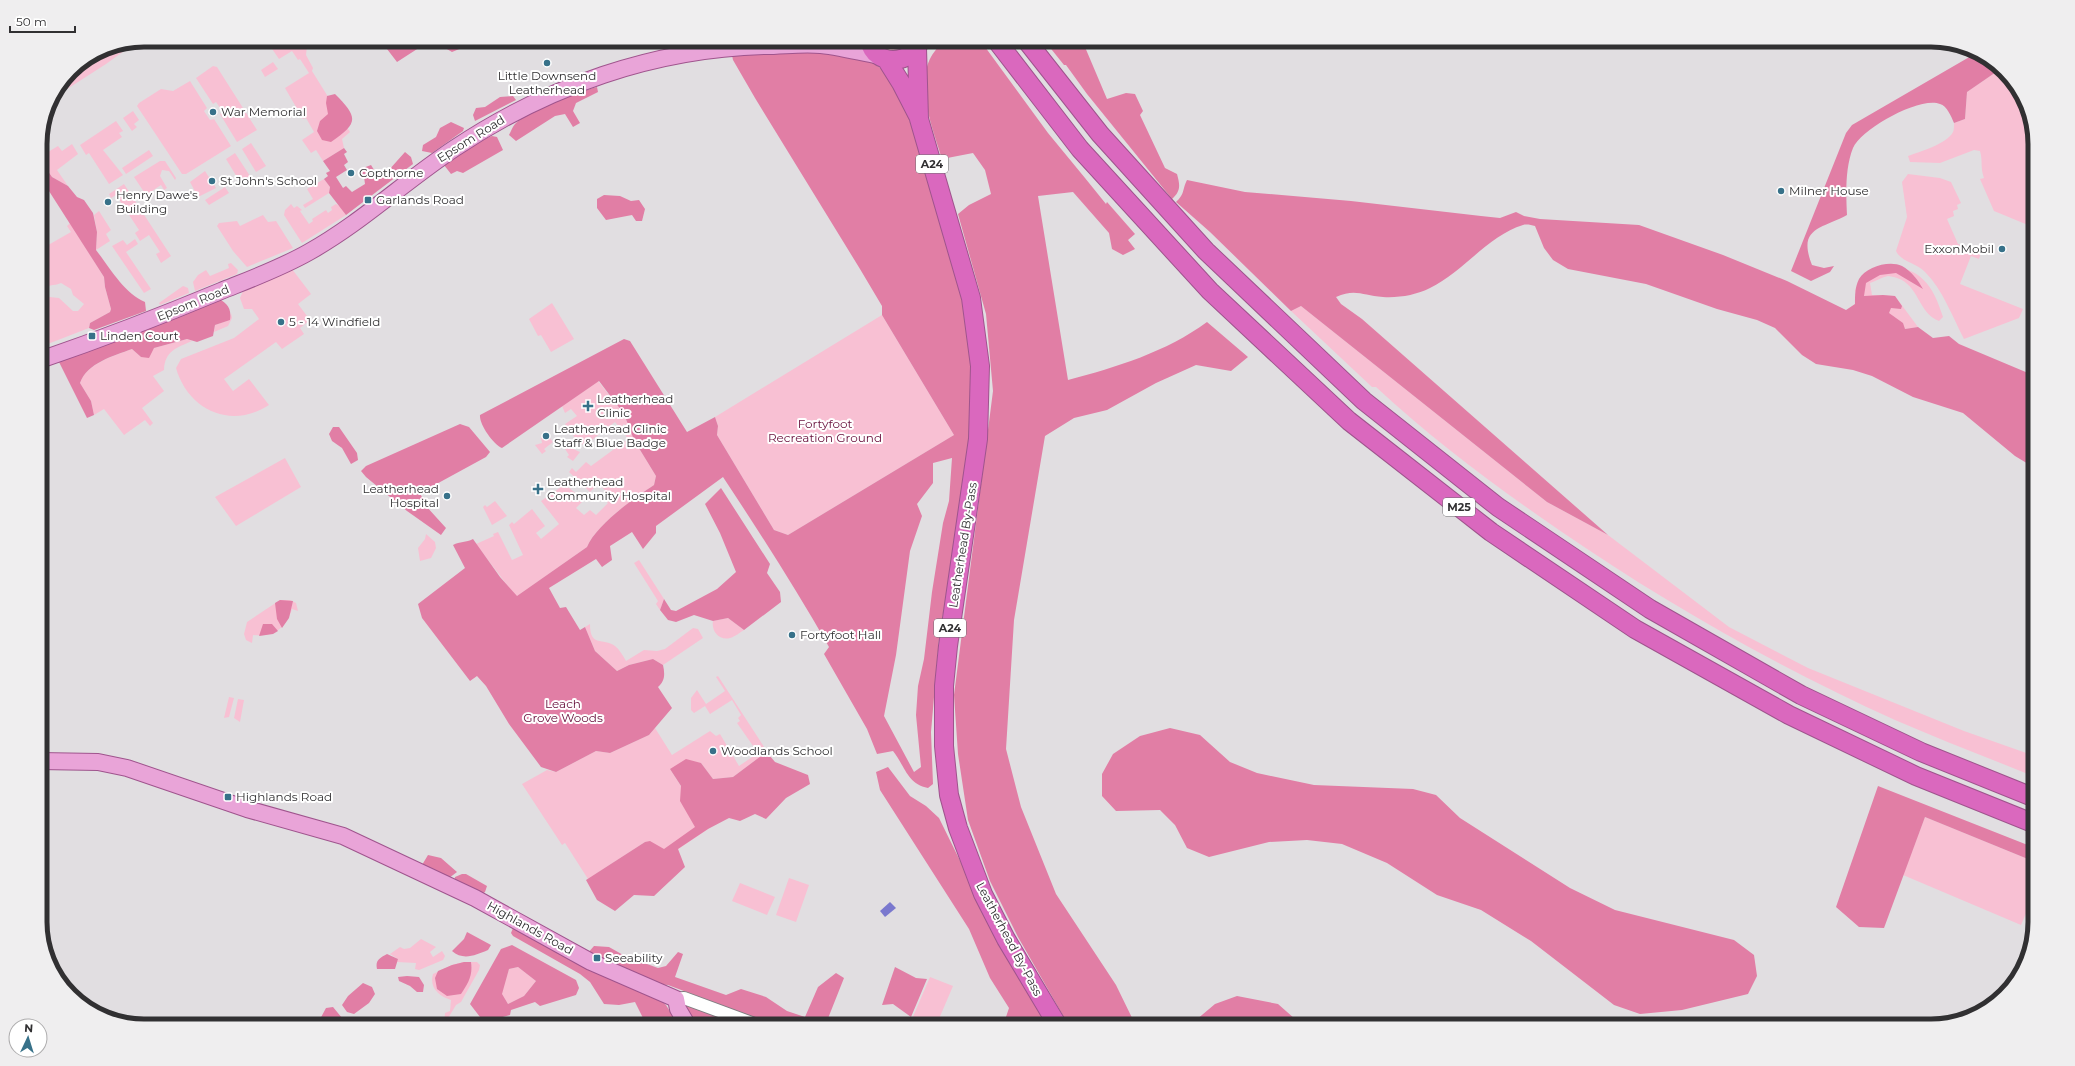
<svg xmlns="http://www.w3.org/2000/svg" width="2075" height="1066" viewBox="0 0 2075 1066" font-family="Montserrat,sans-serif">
<rect width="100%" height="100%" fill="#e1dee1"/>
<path fill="#f8c0d3" d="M266 40H315L307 46 306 55 313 68 312 71 350 132 342 139 344 148 323 161 316 150 311 153 302 140 314 132 306 118 303 119 285 88 309 73 300 59 298 60 292 51 279 59Z
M876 40H913L904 51H885Z
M138 41 106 64 50 100 71 70 105 48Z
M273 62 278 69 265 77 261 70Z
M213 66 217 67 257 130 237 142 220 114 223 112 216 102 213 104 196 78Z
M1999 70 2018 87 2035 138V228L1994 211 1980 179 1984 178C1980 167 1983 161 1980 151L1974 150 1940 163 1910 162 1908 156C1919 152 1947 144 1953 132 1954 130 1954 126 1954 123L1965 119 1967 92Z
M190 81 207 108 204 111 210 120 214 119 231 146 186 174H182L137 106 139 103 161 89 173 91Z
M133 111 139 120 134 124 137 127 132 131 123 118Z
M116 121 123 131 119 133 122 137 103 150 123 175 109 184 89 153 86 155 80 145Z
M251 143 266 166 256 172 242 149Z
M72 144 78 154 57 170 68 186 52 177 45 167 48 165 43 155 58 146 62 151Z
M149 150 153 156 126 174 122 168Z
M235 153 250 176 240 182 226 159Z
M160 161H165L176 178 175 180 169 171 162 170 160 176 167 188 164 190 161 185 146 195 134 177Z
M205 171 216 188 198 197 190 182Z
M1908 174 1940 178 1951 182 1961 203 1957 205 1958 209 1953 211 1954 216 1947 219 1958 244 1981 253 1979 259 1971 256 1960 284 2023 309 2019 318 1964 339C1952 316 1943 290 1925 272 1917 263 1901 262 1896 251L1907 217 1902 182Z
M324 179 330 187 329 193 305 208 303 205 313 199 307 189Z
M124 184 171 256 161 263 156 254 160 252 149 235 140 241 135 233 139 230 116 195 111 198 109 194Z
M225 187 229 193 209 205 205 200Z
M291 204 294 208 297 206 302 210 300 211 309 224 313 221 312 219 326 210 328 213 332 210 331 207 336 204 342 208 346 215 302 243 284 215 285 210Z
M99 211 111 230 106 234 110 241 96 250 97 232 94 215Z
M263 215 268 222 276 221 293 248 247 267 233 251 217 226 219 223 237 221 240 226Z
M70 223 104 277 105 287 111 309 110 312 90 323 89 328 40 347V296L59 298 73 311H78L84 304 73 295 71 289 61 283C54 286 47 285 40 288V256L43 248 71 232 67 226Z
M135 239 138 244 126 252 151 289 144 293 112 246 123 240 127 245Z
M231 263 238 270 237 274 195 291 193 282 198 275 206 270 210 276 229 268 228 264Z
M1886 265C1921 268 1933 285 1943 317L1939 321C1918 313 1919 285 1897 278 1894 277 1890 276 1888 276 1882 277 1876 281 1870 283L1872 295 1895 296 1918 327 1905 329 1855 291C1862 273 1868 269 1886 265Z
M292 269 311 294 298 304 310 320 300 328 304 334 282 349 276 342 224 379 233 391 249 379 269 405C231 430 188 410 176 368L181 359 234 338 259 319 252 309H244L240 298 243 291Z
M183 286 188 288 189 293 160 305 159 303Z
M552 303 574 339 551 352 541 335 538 336 529 319Z
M1301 306 1547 502 1608 535 1729 627 1808 668 1964 731 2035 756V777C1989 758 1941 740 1895 720 1778 667 1665 603 1559 530 1495 486 1433 440 1376 387H1372L1291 311Z
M231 313 232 318 228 326 214 332 215 325 229 320Z
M882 315 954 435 788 535 774 530 717 435 718 426 715 417Z
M187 339 192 341C176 348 165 351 164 370L153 376 164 391 142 408 153 423 150 426 145 420 124 435 104 409 94 415 91 401 80 383C87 363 114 356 132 349L141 357 154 348Z
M598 381 624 414 634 440 656 476 654 485C634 498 596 525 587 547L516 597 476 544 494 536 493 534 498 532 512 560 523 555 509 525 512 522 514 524 532 509 545 526 536 533 541 539 559 524 541 501 561 487 560 485 563 483 584 500 576 508 584 515 590 510 596 515 608 503 600 497 606 491 598 484 590 492 569 472 572 468 576 472 586 462 591 466 628 439 624 433 628 429 624 424 620 428 615 422 588 443 591 448 572 440 575 438 565 424 577 416 571 409 565 413 562 406Z
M547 435 553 442 544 449 546 451 542 454 535 445 542 443 541 438Z
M569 447 580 452 573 461 567 457 569 455 565 449Z
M285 458 301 487 236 526 215 497Z
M495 501 507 516 492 525 483 507 485 505 487 507Z
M426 534 435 542 436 548 431 558 420 561 418 548 425 539Z
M639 560 664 599 660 610 656 604 658 601 634 563Z
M280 600H290L296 603 298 611 292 609C286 629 273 637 253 635L252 643 246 640 244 634 247 622Z
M728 618 744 630C740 632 735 637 730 638 719 641 711 631 713 621Z
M590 624C590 648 603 637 615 646 620 650 623 656 626 661L644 650 657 651 665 649 693 628 698 629 703 638 663 665 653 659 629 665 617 671 595 651 585 627Z
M718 676 770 756H761L733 777 713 779 701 763 670 769 708 829 659 862 645 842 588 879 565 843 562 845 522 784 547 770 556 772 596 751 610 753 649 735 655 728 672 755 710 731 716 736 720 734 739 766 758 753 737 723 740 721 738 718 741 715 732 700 710 714 705 706 694 713 691 710V698L697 690 706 704 725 691 716 677Z
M229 697 234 698 229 717 224 718Z
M238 699 244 700 240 722 234 718Z
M1925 817 2035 862V893L2021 925 1903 875Z
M789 878 809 885 796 922 776 915Z
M740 883 775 897 767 915 732 901Z
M421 939 436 947 430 952 433 957 442 951 445 956 443 960 419 970 415 969 416 963 397 962 398 959 390 954 400 947 404 949 410 948Z
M464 962H477L480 965 479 970 461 1002 456 1005 444 1025 445 1013 450 1011 451 1000C439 996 429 988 433 974L452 965Z
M518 967 536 981 524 996 508 1004 501 994 509 969Z
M930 977 953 986 936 1026H928L912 1019Z"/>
<path fill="#e17ea5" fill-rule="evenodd" d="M387 40H469V45L452 52 440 45 428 42 397 62 387 49Z
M947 40H980L1048 133 1085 178 1106 204 1107 202 1135 234 1128 240 1135 249 1123 255 1112 249 1109 233 1073 192 1038 196 1068 380C1117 367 1166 352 1207 322L1248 357 1231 371 1196 365 1156 383 1107 410 1074 418 1045 436 1014 620 1006 749 1021 807 1056 894 1116 985 1136 1026H1069L1018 937 990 881 968 820 958 754 954 695 993 391 986 314 958 214 969 205 991 194 985 170 973 153 942 159C931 123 907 66 947 40Z
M1044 40H1082L1107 99 1126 93 1135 94 1143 111 1140 115 1165 168 1177 174C1180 185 1181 191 1172 199L1087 94 1066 65H1064Z
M811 49 871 62 882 69 906 109 956 269 968 323 973 377 971 437 939 639 931 732 933 784 928 788C907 784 905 766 893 751L877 754 867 729 824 654 829 647C796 589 760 533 723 477L656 526V533L643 549 632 532 610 546 612 560 602 567 596 559 549 588 560 608 566 607 580 630 585 627 595 651 617 671 629 665 653 659 663 665C665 674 665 681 658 687L672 708 649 735 610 753 596 751 556 772 541 767 509 724 486 686 477 676 470 681 422 618 418 604 465 568 453 545C460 541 466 543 473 539L500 577 517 596 587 547C596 525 634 498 654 485L656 476 634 440 624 414 599 381 502 448C493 444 479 424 480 415L624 339 630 341 687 432 715 417 718 426 717 435 774 530 788 535 954 435 882 315V306L860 269 755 98 733 60 731 51ZM952 458 949 501 943 523 932 592 924 659 918 686 916 715 921 767 914 772 884 716 896 655 910 551 922 516 917 504 933 483V463Z
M1978 52 1999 70 1967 92 1965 119 1954 123C1951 116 1947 106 1940 104 1920 96 1861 129 1853 148 1845 168 1846 194 1847 215 1822 229 1797 227 1812 265L1824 268 1834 266 1830 272 1811 281 1791 271 1846 133 1852 125Z
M597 87 598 92 576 103 573 111 580 123 573 127 565 114 555 116 516 141 509 135C511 131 513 126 515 124 527 111 579 92 597 87Z
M335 94C359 118 358 123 331 142L322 140 317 131 320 121 328 114 326 103 327 96Z
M513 96 516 100 475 121 473 115 476 108 485 107 500 97Z
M451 122 464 128 463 131 432 153 422 151 423 145 436 137 440 128Z
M492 136 497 137 503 150 463 173 457 171 451 174 444 165 480 141Z
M344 148 347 152 344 154 348 162 344 165 347 170 336 177 343 188 346 186 352 192 365 184 364 177 360 172 363 168 371 165 376 173 388 171 405 152 411 157 413 164 346 215 329 193 330 187 324 179 328 176 326 173 330 171 323 161Z
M45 167 52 177 68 186 77 197 84 200 93 213 97 232 96 250C110 268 124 293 145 302L146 311 94 330 89 328 90 323 110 312 111 309 105 287 104 277 40 177V170Z
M1187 180 1245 192 1351 201 1481 216 1500 218 1516 212 1524 216 1540 219 1639 225 1723 255 1787 281 1846 310 1855 304C1855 295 1855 287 1859 279 1866 267 1889 260 1902 266 1911 271 1918 280 1923 289L1896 273 1880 275 1866 283 1864 296 1883 295 1895 296 1902 306 1901 309 1891 308 1889 313 1903 323 1905 329 1918 327 1933 338 1949 336 1959 344 2035 376V468L2015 456 1963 413 1913 397 1872 376 1853 370 1816 364 1802 355 1775 328 1757 320 1717 309 1646 284 1568 269 1553 260 1544 248 1535 226C1531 225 1527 224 1523 225 1489 235 1463 272 1430 288 1416 295 1399 298 1383 297 1363 296 1356 288 1336 297L1341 304 1362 319 1608 535 1547 502 1301 306 1291 311 1210 232 1176 202C1185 194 1182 190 1187 180Z
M604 195 620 196 631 201 639 200 645 209 642 221H636L632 215 606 220 597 208V199Z
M215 297C226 302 232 307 230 320L215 325 213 336 197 342 187 339 154 348 149 358 141 357 132 349C113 356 87 363 80 383L91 401 94 415 87 418 59 362 60 358Z
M460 424 469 427 490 452 486 457 420 493 426 506 446 528 441 535 407 511 366 477 361 471 366 466Z
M333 427H339L357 453 358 460 351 464 342 448 332 441 329 434Z
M721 488 770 564 767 573 780 592 781 602 744 630 728 618 713 621 694 615 676 622 668 620 660 610 664 599 671 610 676 611 717 589 736 572 720 533 705 504Z
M280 600 293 601 289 618 282 628 277 619 275 603Z
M263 624H272L278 631 273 634 259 636Z
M1170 728 1200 735 1230 762 1257 773 1314 785 1413 789 1436 795 1460 818 1570 888 1615 910 1734 940 1754 955 1757 976 1748 994 1682 1010 1640 1014 1614 1005 1531 941 1481 910 1437 895 1387 863 1342 844 1307 840 1269 842 1209 857 1187 848 1175 825 1160 810 1116 811 1102 796V774L1113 754 1140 736Z
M761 756H770L775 762 808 775 810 784 786 798 766 819 755 814 740 821 729 818 708 829 678 849 685 867 654 896 634 895 615 911 597 900 586 880 645 842 650 841 664 849 695 827 680 801 681 786 670 769 686 759 701 763 713 779 733 777Z
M888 767 910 796 926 806 939 818 972 885 1053 1026H1003L1009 1008 990 978 969 929 880 790 876 772Z
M1878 786 2035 848V862L1925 817 1884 928 1859 927 1836 907Z
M428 855 441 858 457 872 449 878 422 865Z
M462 874H466L487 886 485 892 479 896 454 882 455 877Z
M513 928 654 994 666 1005 679 1026H651L644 1020 635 1002 619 1005 604 1004 590 982 580 974 513 936 511 933Z
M467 932 491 945 488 950C476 955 463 961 452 951L464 939Z
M512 945 576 980 579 988 576 995 540 1006 535 1002 511 1010 510 1015 488 1021 480 1017 470 1004 501 949ZM518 967 536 981 524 996 508 1004 502 994 509 969Z
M594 946 609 947 625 956 658 968 666 966 678 952 683 954 675 977 726 995 741 989 766 997 787 1011 805 1017 818 987 836 973 844 978 825 1026H777L668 985 656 984 587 954Z
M387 954 398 959 395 969H377C375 960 380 958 387 954Z
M464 962H471C473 976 468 983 461 994L447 996 437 989 435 978 438 971 452 965Z
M895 967 916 978 927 979 911 1017 893 1004 882 1005Z
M407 976 419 977 424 985 423 992H417L410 986 399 981 398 977Z
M363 983 372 987 375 994 369 1003 354 1014 347 1012 342 1005 348 996Z
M1237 996 1278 1004 1303 1026H1196V1020L1215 1004Z
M686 1004 745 1026H693L684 1006Z
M333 1007 347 1024 345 1026H319V1021L326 1008Z"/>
<path fill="#7a78ce" d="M890 902 896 908 885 917 880 911Z"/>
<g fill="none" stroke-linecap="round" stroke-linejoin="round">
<defs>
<path id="minor" d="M676 999 684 998 760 1026"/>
<path id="major" d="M40 360C101 339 161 316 221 291 251 279 281 268 309 252 361 223 405 181 455 148 548 86 654 49 765 46 783 46 803 43 821 45 840 47 860 52 879 56
M40 761 98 762 127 768 247 809 343 836 475 898 591 962 676 999 678 1009 688 1026"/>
<path id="highway" d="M869 40C875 68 912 65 920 41
M996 40 1080 149 1210 291 1349 421 1491 532 1635 629 1789 715 1916 776 2035 824
M1026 40 1100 134 1206 251 1364 401 1498 507 1650 609 1801 695 1921 752 2035 798
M917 48 919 119 971 298 980 366 978 439 948 646 944 686V746L949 795 958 828 983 894 1006 939 1058 1026
M886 59 901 83 918 116"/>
</defs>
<use href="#minor" stroke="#807d81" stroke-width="14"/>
<use href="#major" stroke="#9f548d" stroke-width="18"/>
<use href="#highway" stroke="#9f548d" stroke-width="20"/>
<use href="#minor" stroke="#fff" stroke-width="12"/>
<use href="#major" stroke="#e9a4d8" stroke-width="16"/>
<use href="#highway" stroke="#da68be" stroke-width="18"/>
</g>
<g fill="#377189" stroke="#fff" stroke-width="1.5">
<circle cx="547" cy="63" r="4"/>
<circle cx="213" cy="112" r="4"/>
<circle cx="351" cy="173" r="4"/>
<circle cx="212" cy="181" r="4"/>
<circle cx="1781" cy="191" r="4"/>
<rect x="364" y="196" width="8" height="8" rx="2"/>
<circle cx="108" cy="202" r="4"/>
<circle cx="2002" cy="249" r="4"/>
<circle cx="281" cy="322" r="4"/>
<rect x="88" y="332" width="8" height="8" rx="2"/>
<path d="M586 400h4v4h4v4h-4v4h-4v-4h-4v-4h4z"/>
<circle cx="546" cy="436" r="4"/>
<path d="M536 483h4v4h4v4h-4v4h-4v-4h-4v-4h4z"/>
<circle cx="447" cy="496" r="4"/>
<circle cx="792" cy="635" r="4"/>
<circle cx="713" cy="751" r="4"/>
<rect x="224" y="793" width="8" height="8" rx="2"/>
<rect x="593" y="954" width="8" height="8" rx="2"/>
</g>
<g text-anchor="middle" stroke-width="4" stroke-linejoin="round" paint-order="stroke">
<g fill="#fff" stroke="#6f6e70" stroke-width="1">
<rect x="916" y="155" width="32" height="18" rx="3"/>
<rect x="1443" y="498" width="32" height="18" rx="3"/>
<rect x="934" y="619" width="32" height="18" rx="3"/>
</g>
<g font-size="11" font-weight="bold" fill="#313032">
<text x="932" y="168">A24</text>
<text x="1459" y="511">M25</text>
<text x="950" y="632">A24</text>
</g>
<g font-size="12" fill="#313032" stroke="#fff" text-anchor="start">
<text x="547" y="80" text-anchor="middle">Little Downsend<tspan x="547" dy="14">Leatherhead</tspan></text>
<text x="221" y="116">War Memorial</text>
<text x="359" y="177">Copthorne</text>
<text x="220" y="185">St John's School</text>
<text x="1789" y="195">Milner House</text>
<text x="116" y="199">Henry Dawe's<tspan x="116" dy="14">Building</tspan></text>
<text x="376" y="204">Garlands Road</text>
<text x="1994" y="253" text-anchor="end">ExxonMobil</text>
<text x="289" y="326">5 - 14 Windfield</text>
<text x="100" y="340">Linden Court</text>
<text x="597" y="403">Leatherhead<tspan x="597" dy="14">Clinic</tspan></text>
<text x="554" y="433">Leatherhead Clinic<tspan x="554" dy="14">Staff &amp; Blue Badge</tspan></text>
<text x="547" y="486">Leatherhead<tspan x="547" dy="14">Community Hospital</tspan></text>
<text x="439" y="493" text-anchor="end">Leatherhead<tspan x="439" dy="14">Hospital</tspan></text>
<text x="800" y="639">Fortyfoot Hall</text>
<text x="721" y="755">Woodlands School</text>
<text x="236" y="801">Highlands Road</text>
<text x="605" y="962">Seeability</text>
</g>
<g font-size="12" fill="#313032" stroke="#fff">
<text transform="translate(471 139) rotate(-32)" y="4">Epsom Road</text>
<text transform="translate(193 303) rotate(-22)" y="4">Epsom Road</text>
<text transform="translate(963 545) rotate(-81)" y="4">Leatherhead By-Pass</text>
<text transform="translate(530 928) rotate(29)" y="4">Highlands Road</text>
<text transform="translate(1009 939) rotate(62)" y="4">Leatherhead By-Pass</text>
</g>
<g font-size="12" fill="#670e3b" stroke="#fff">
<text x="825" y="428">Fortyfoot<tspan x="825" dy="14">Recreation Ground</tspan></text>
<text x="563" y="708">Leach<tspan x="563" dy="14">Grove Woods</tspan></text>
</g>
</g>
<path d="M0 0H2075V1066H0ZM144 47H1931A97 97 0 0 1 2028 144V922A97 97 0 0 1 1931 1019H144A97 97 0 0 1 47 922V144A97 97 0 0 1 144 47Z" fill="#efeeef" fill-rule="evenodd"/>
<path fill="none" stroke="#313032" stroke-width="5" d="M144 47H1931A97 97 0 0 1 2028 144V922A97 97 0 0 1 1931 1019H144A97 97 0 0 1 47 922V144A97 97 0 0 1 144 47Z"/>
<g transform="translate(28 1038) rotate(4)"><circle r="19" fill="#ffffff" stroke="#adacad"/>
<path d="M0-3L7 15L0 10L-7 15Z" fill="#377189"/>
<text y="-6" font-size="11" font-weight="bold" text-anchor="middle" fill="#313032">N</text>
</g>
<path d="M10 26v6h65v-6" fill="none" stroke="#313032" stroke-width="2"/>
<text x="16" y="26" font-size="12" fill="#313032" stroke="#ffffff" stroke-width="3" paint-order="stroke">50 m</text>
</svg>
